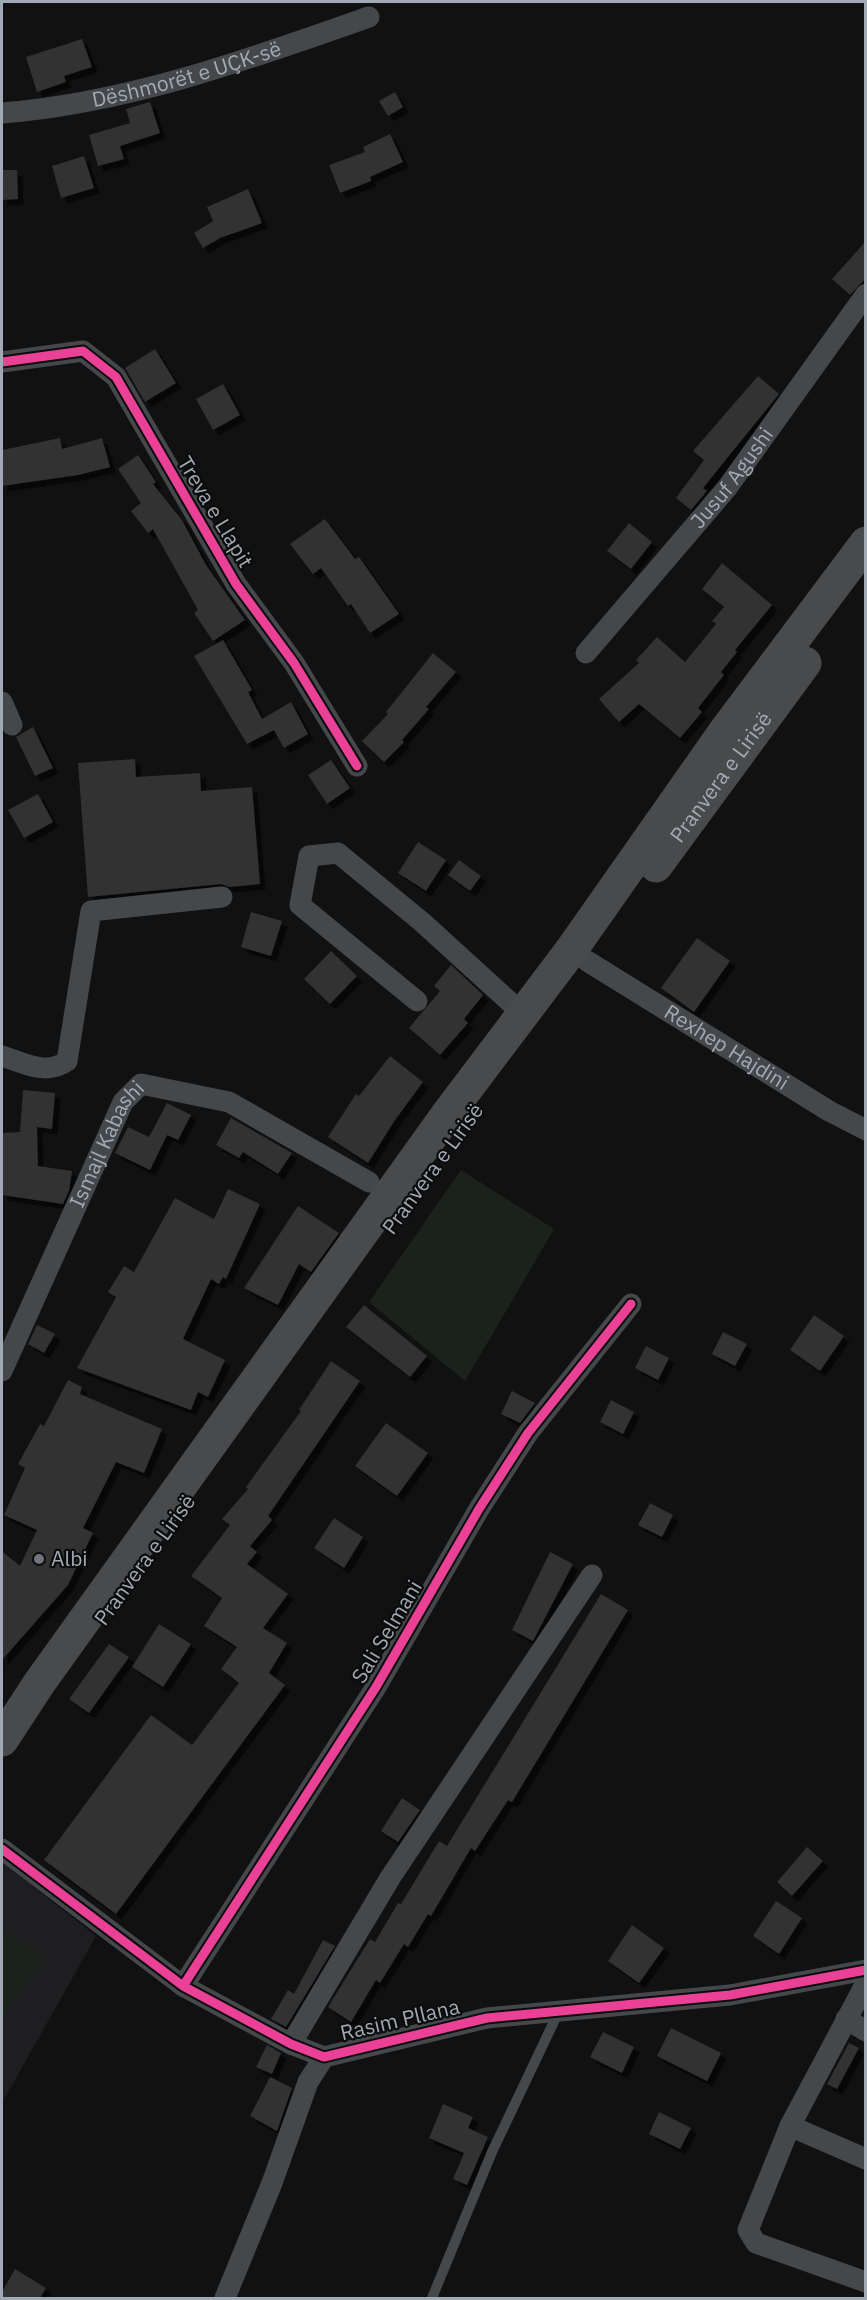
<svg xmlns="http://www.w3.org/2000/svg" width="867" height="2300" viewBox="0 0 867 2300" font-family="'IBM Plex Sans',sans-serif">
<defs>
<filter id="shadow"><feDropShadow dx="5.5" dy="5.5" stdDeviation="0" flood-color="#0009"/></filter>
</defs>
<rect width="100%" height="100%" fill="#111112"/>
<path fill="#1e1e20" d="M2 1862 96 1936 2 2103Z"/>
<path fill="#1b221c" d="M461 1170 554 1229 465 1381 369 1302Z
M7 1930 44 1959 2 2016V1937Z"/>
<path fill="#303133" filter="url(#shadow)" d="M82 39 92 67 64 76 66 82 37 92 26 57Z
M395 92 403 107 388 116 379 101Z
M150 102 160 133 120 146 124 159 98 166 89 135 130 123 126 109Z
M390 134 403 162 370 177 371 181 340 193 329 165 365 152 363 147Z
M84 156 94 188 61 198 52 166Z
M2 170H17L18 199 2 200Z
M248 189 262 223 220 238 203 248 194 233 213 221 207 207Z
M866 241V278L850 295 832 279Z
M155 349 176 383 145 402 125 368Z
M758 376 779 394 703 488 707 491 691 510 676 498 704 460 693 451Z
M223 384 240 415 213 430 196 399Z
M60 438 62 449 102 438 110 467 78 475 2 486V450Z
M138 455 156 482 153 484 182 520 206 565 245 620 213 641 194 613 198 610 153 529 148 533 131 511 141 503 118 469Z
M325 519 355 559 359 557 399 614 370 633 351 604 348 606 321 568 313 574 290 544Z
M629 523 652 542 631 569 607 551Z
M722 563 772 605 735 650 737 652 721 672 724 675 698 708 702 712 680 738 639 704 619 722 599 699 639 663 636 660 657 637 685 662 716 624 712 621 724 607 702 589Z
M223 640 252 690 248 692 262 719 291 702 308 734 284 748 274 730 247 744 194 656Z
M433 653 456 672 426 707 429 709 402 740 404 742 384 762 362 741 388 714 386 712Z
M33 727 53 768 35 776 16 737Z
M135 759 136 777 200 773 201 791 252 787 260 884 229 887 221 884 88 897 78 763Z
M331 760 350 788 327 804 308 775Z
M38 794 53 822 24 838 8 810Z
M418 842 446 860 426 891 398 873Z
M459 860 481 876 470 891 448 875Z
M251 912 282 921 271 956 241 947Z
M697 938 730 961 694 1012 661 988Z
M331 951 357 976 330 1004 304 979Z
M451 965 483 995 464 1019 468 1023 440 1055 409 1028 440 991 434 986Z
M390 1056 423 1082 395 1120 368 1163 328 1137 356 1094 359 1096Z
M23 1090 55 1093 52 1129 37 1127 38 1166 72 1171 69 1191 63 1204 2 1195 3 1133 20 1132Z
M167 1103 191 1115 178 1140 167 1135 150 1170 115 1153 128 1127 149 1137Z
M231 1118 292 1153 278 1174 243 1152 239 1158 216 1145Z
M228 1189 260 1204 226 1279 223 1277 219 1284 211 1279 183 1339 225 1360 208 1397 198 1392 191 1410 77 1368 116 1297 108 1292 124 1266 134 1272 175 1198 214 1219Z
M298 1206 339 1233 311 1272 299 1264 278 1305 244 1288Z
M364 1305 427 1356 410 1377 346 1327Z
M814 1315 844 1336 820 1371 790 1350Z
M37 1325 55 1334 44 1353 28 1344Z
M723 1332 747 1344 735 1366 712 1354Z
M646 1346 669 1358 658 1380 635 1368Z
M331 1361 360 1381 268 1516 272 1520 250 1546 257 1552 247 1564 288 1594 263 1628 287 1643 269 1673 285 1685 116 1914 44 1860 151 1715 192 1745 239 1683 221 1669 237 1647 204 1626 222 1598 191 1576 230 1525 222 1519 248 1489 246 1487 301 1411 299 1410Z
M68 1380 82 1387 80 1394 162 1429 144 1473 116 1462 83 1528 93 1533 68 1585 2 1660V1551L20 1566 37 1530 4 1515 25 1468 18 1464 40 1424 44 1426Z
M512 1391 535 1403 520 1423 501 1414Z
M611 1400 634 1412 623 1434 600 1422Z
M386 1423 428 1453 397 1496 355 1466Z
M650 1503 673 1515 662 1537 638 1525Z
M334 1518 363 1537 344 1568 314 1548Z
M550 1552 573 1564 533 1641 512 1630Z
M601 1594 628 1610 512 1802 508 1800 475 1851 471 1848 431 1916 428 1914 408 1947 404 1944 380 1983 376 1980 351 2022 328 2007 370 1939 375 1942 398 1903 401 1904 439 1841 447 1846Z
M159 1624 191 1644 163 1687 132 1667Z
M109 1644 129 1657 89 1713 69 1699Z
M402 1798 420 1810 398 1842 381 1831Z
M807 1847 823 1861 792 1896 777 1882Z
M776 1901 802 1918 779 1954 753 1936Z
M632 1925 664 1948 639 1983 608 1961Z
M323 1940 335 1946 286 2027 271 2019 288 1990 294 1994Z
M671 2028 721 2053 707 2081 657 2056Z
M603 2032 634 2047 622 2073 590 2057Z
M849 2043 859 2048 837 2089 827 2084Z
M267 2045 281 2053 272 2074 256 2067Z
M270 2077 292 2088 277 2131 250 2116Z
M443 2104 473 2117 468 2128 488 2137 467 2185 453 2179 464 2153 429 2138Z
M659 2112 691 2128 680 2149 649 2134Z
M15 2269 46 2288 40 2298H2V2292Z"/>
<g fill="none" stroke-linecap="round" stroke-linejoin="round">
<path stroke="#45484b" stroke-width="10" d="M432 2298 492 2152 559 2011"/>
<g stroke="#45484b" stroke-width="21">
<path id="s1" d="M2 113C128 103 250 59 369 17"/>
<path d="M2 362 83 351 116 377 236 584 294 663 357 766"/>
<path id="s2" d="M586 653 727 488 866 294"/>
<path d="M2 702 12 725"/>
<path id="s3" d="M587 961 829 1111 866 1130"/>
<path d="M417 1001 300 905 309 856 338 853 422 922 523 1014"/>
<path d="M2 1056C24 1063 46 1076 67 1061L91 911 222 897"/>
<path id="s4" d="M2 1371 123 1102 141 1084 229 1102 369 1182"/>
<path d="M2 1849 183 1986 291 2044 324 2057 487 2018 730 1995 866 1970"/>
<path d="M866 1983 790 2126 748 2230 756 2243 866 2282"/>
<path d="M183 1986 376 1687 479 1509 528 1433 631 1304"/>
<path d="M846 2019 866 2031"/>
<path d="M291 2044 390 1878 592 1575"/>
<path d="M790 2126 866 2159"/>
<path d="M225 2298 272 2183 308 2082 324 2057"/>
</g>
<g stroke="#484a4c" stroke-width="33">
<path id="s5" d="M656 866 805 663"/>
<path d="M2 1740 40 1682 446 1116 572 949 725 731 866 543"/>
</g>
<defs>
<path id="cycleway" d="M2 362 83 351 116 377 236 584 294 663 357 766
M2 1849 183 1986 291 2044 324 2057 487 2018 730 1995 866 1970
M183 1986 376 1687 479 1509 528 1433 631 1304"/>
</defs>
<use href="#cycleway" stroke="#0c0c0d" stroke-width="13"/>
<use href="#cycleway" stroke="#ea4096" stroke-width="9"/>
</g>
<circle fill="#6f747b" stroke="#0c0c0d" stroke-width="2" cx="39" cy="1559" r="6"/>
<g text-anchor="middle" stroke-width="4.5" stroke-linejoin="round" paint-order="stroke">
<g font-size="21" fill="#a1aab4" stroke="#0c0c0d">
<text dy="7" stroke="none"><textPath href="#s1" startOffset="189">Dëshmorët e UÇK-së</textPath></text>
<text dy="7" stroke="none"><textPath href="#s2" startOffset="228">Jusuf Agushi</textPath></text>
<text transform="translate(215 512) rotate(59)" y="7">Treva e Llapit</text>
<text dy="7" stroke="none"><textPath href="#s5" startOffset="110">Pranvera e Lirisë</textPath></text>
<text dy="7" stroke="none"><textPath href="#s3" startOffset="164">Rexhep Hajdini</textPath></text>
<text dy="7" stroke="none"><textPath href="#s4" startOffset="250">Ismajl Kabashi</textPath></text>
<text transform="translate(433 1169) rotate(-54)" y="7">Pranvera e Lirisë</text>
<text transform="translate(145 1560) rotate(-54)" y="7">Pranvera e Lirisë</text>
<text transform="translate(387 1632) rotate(-59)" y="7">Sali Selmani</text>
<text transform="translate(400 2020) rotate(-13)" y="7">Rasim Pllana</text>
</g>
<g font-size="21" fill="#a1aab4" stroke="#0c0c0d" text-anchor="start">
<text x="51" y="1566">Albi</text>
</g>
</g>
<rect width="867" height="2300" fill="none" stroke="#a1aab4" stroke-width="6"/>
</svg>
